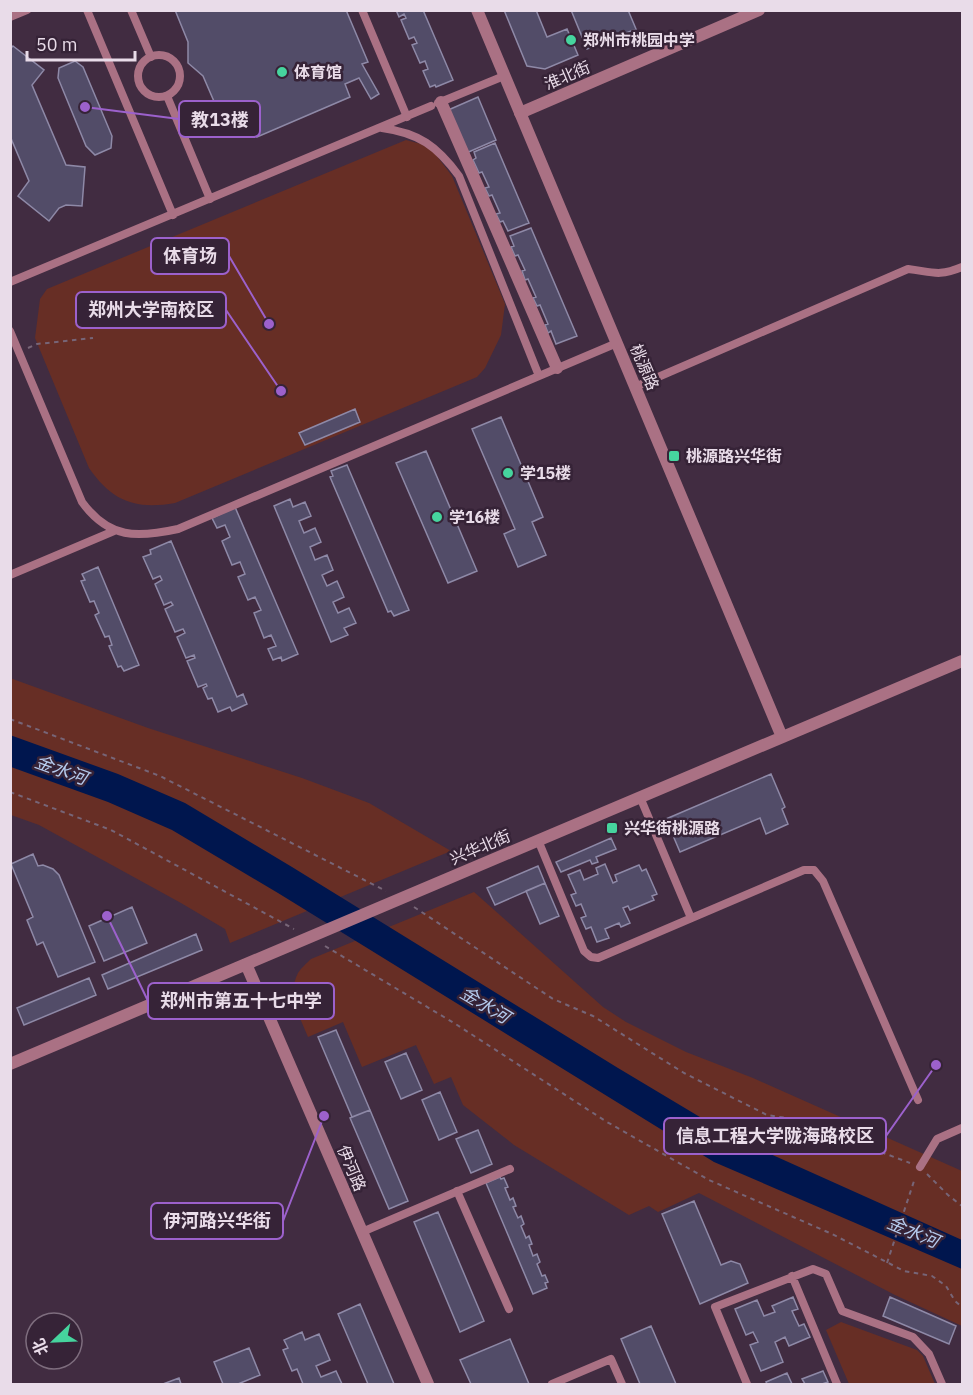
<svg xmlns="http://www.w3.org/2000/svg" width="973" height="1395" viewBox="0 0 973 1395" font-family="'IBM Plex Sans','Noto Sans SC',sans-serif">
<rect width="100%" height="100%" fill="#412c41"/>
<path fill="#672e25" d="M406 140 421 144 433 151 452 176 505 304 501 335 485 368 477 377 175 503C135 510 112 501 89 468L35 338 40 299 47 289Z
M10 678 148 728 302 778 369 803 451 851 230 943 225 929 181 903 39 825 11 815Z
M474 892 603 1007 626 1022 686 1052 753 1078 962 1171V1326L895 1295 699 1193 658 1212 649 1206 629 1215 514 1145 463 1105 451 1077 434 1084 416 1045 362 1067 343 1022 308 1037C300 1018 287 993 298 973 301 968 307 963 311 959Z
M841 1322 917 1350 923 1356 935 1384H849L826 1330Z"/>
<path fill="#00164e" d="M10 735 118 774 185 803 292 867 618 1068 735 1138 962 1240V1269L714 1162 278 893 172 830 108 802 11 767Z"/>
<path fill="#524c68" stroke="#8e89a7" stroke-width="1.5" d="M175 10H346L368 62 362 64 379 94 371 99 359 78 345 84 350 97 257 137 249 120 226 129 203 76 188 63V42Z
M396 10H423L453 80 436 87 435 85 430 87 423 71 428 69 425 61 420 63 412 45 417 43 414 37 409 39 401 20 406 18 404 14 399 17Z
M504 10H536L547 37 567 29 578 55 545 69 527 66Z
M571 10H628L636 29 587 49Z
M13 46 44 70 32 85 66 165 85 167 82 206 66 205 59 208 49 221 18 196 29 181 10 136V49Z
M75 61 83 67 112 136 111 148 95 155 86 146 58 78 59 68Z
M478 97 496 140 464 154 446 111Z
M495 143 529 223 508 231 503 221 500 222 496 214 500 213 492 195 489 196 485 188 489 187 482 172 479 173 473 160 476 158 474 152Z
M531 228 577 336 556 344 551 331 548 333 545 325 548 324 540 305 537 306 533 298 536 297 528 279 525 280 522 271 525 270 518 255 515 256 511 247 514 246 510 236Z
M355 409 360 422 305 445 299 433Z
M501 417 543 517 532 522 546 555 518 567 504 534 515 529 472 429Z
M426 451 477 571 448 583 396 463Z
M347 465 409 610 394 616 391 611 388 612 330 477 333 476 331 471Z
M290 499 293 507 305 502 311 516 299 521 304 533 315 528 321 542 310 547 315 560 327 555 333 570 322 575 327 586 337 581 344 597 333 602 338 613 349 608 356 623 344 628 348 635 331 642 274 506Z
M235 507 298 654 282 661 281 657 273 660 268 649 276 646 271 635 264 638 254 613 261 610 255 597 248 600 238 577 245 574 240 562 232 565 222 541 230 537 225 525 217 528 212 518Z
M171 541 237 697 243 694 247 704 232 711 230 707 218 712 212 698 208 699 203 688 207 686 206 684 198 687 187 661 195 658 194 655 186 658 177 637 185 633 183 629 175 632 165 609 173 605 171 602 164 605 155 584 162 580 160 576 153 579 143 557 151 554 150 550Z
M98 567 139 665 124 671 121 666 118 667 109 646 112 645 109 636 105 637 95 615 99 613 94 601 90 602 81 581 85 580 82 574Z
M771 774 785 807 782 809 788 824 766 834 760 818 680 852 666 819Z
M611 838 616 849 596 857 598 862 592 864 590 860 561 872 556 862Z
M33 854 38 866 43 865 53 869 59 875 95 962 58 977 43 942 37 945 27 920 33 917 11 864Z
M605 864 613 883 617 881 615 875 639 865 642 871 646 869 657 894 652 896 654 900 630 910 628 906 623 908 630 923 621 927 619 923 605 929 609 938 597 942 591 927 586 929 581 918 586 916 581 904 576 906 571 895 576 893 568 875 580 870 584 880 598 874 596 868Z
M538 866 545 883 495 905 487 888Z
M545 883 559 916 540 924 526 891Z
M132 907 147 943 104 961 89 926Z
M196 934 202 950 108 989 102 975Z
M89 978 96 995 24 1025 17 1008Z
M336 1030 370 1110 352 1117 318 1037Z
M406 1053 422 1090 401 1099 385 1062Z
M440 1092 457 1132 439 1140 422 1100Z
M370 1110 408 1201 389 1209 350 1118Z
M478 1130 492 1164 471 1173 456 1139Z
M500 1177 501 1179 504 1178 508 1187 505 1188 510 1200 513 1198 516 1206 513 1207 518 1218 521 1216 524 1224 521 1226 526 1238 529 1236 532 1244 529 1245 533 1256 537 1254 540 1262 537 1264 542 1276 545 1275 548 1282 545 1283 547 1288 533 1294 486 1183Z
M694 1201 721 1265 731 1261 740 1264 748 1283 700 1304 662 1214Z
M438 1212 484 1321 460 1332 414 1222Z
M793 1297 798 1309 792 1311 799 1326 804 1324 810 1337 789 1346 785 1337 775 1342 783 1362 761 1371 750 1345 758 1342 753 1332 746 1335 735 1309 757 1300 764 1316 775 1312 772 1306Z
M890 1297 956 1326 949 1344 883 1316Z
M360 1304 394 1384H368L338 1314Z
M651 1326 676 1384H640L621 1339Z
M302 1332 305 1340 319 1334 330 1360 316 1366 321 1377 336 1371 342 1384H303L297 1369 292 1371 283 1350 288 1348 284 1340Z
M510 1339 529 1384H471L460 1360Z
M249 1348 260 1375 238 1384H223L214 1362Z
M823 1371 828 1382 822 1384H805L802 1379Z
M787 1373 792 1384H767L766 1382Z
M179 1378 181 1384H163Z"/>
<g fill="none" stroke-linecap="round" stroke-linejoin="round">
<path stroke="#776577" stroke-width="2" stroke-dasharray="4.5 4.5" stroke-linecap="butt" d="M28 348 37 344 93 338
M10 719 160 776 386 891
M10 792 111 830 294 929
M414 907 553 999 593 1016 684 1073 767 1115 793 1119 910 1163
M325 946 454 1023 607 1122 709 1180 832 1234 904 1271 932 1276 946 1286 955 1301 962 1307
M927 1174 948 1195 962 1206
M887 1263 915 1178"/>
<path stroke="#aa7184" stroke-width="8" d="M87 10 173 215
M131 10 151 57
M362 10 407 117
M10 17 27 10
M138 76a21 21 0 1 1 42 0a21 21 0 1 1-42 0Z
M167 96 210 199
M438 103 504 76
M382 128C419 133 437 146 459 176L539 376
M10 282 431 106
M10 331 82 502C109 539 137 538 178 529L617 343
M635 387 908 269C933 272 938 277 962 267
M10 575 114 531
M640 797 691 918
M538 840 584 951 591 957 598 958 804 870H814L823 881 918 1100
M920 1167 937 1139 962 1128
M457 1191 509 1309
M362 1232 510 1169
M792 1276 837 1384
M552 1384 611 1359 622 1384
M747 1384 715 1307 813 1269 826 1274 842 1311 913 1337 929 1354 942 1384"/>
<path stroke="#aa7184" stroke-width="12" d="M441 102 557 368
M520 113 759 10"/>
<path stroke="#aa7184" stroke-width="12" d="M477 10 782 737
M246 964 428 1384
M10 1064 962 661"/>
</g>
<g fill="#46d49e" stroke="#362337" stroke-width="2">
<circle cx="571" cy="40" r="6"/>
<circle cx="282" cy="72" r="6"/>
<rect x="668" y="450" width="12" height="12" rx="3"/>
<circle cx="508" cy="473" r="6"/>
<circle cx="437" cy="517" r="6"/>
<rect x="606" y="822" width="12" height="12" rx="3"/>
</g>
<g text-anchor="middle" stroke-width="5" stroke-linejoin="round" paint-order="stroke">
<g font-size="16" font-weight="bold" fill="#e9dce9" stroke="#362337" text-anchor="start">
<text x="583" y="46">郑州市桃园中学</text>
<text x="294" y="78">体育馆</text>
<text x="686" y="462">桃源路兴华街</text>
<text x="520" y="479">学15楼</text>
<text x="449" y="523">学16楼</text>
<text x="624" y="834">兴华街桃源路</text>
</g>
<g font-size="16" fill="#e9dce9" stroke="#362337">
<text transform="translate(567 75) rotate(-23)" y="6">淮北街</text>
<text transform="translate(645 367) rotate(67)" y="6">桃源路</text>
<text transform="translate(480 847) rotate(-23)" y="6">兴华北街</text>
<text transform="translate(352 1168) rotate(67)" y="6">伊河路</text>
</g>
<g font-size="18" font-style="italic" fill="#b5cbee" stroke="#362337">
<text transform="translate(61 770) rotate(20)" y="6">金水河</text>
<text transform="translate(485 1005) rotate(31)" y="6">金水河</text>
<text transform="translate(913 1232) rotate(23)" y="6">金水河</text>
</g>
</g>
<path fill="none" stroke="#9c61cc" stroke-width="2" d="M85 107L179 119M269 324L229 256M281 391L226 310M107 916L148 1001M936 1065L886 1136M324 1116L283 1221"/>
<g fill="#9c61cc" stroke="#362337" stroke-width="2">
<circle cx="85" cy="107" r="6"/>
<circle cx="269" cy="324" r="6"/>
<circle cx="281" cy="391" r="6"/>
<circle cx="107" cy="916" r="6"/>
<circle cx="936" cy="1065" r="6"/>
<circle cx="324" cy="1116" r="6"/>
</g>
<g fill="#362337" stroke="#9c61cc" stroke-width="2">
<rect x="179" y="101" width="81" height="36" rx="6"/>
<rect x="151" y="238" width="78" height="36" rx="6"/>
<rect x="76" y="292" width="150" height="36" rx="6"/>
<rect x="148" y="983" width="186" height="36" rx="6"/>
<rect x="664" y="1118" width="222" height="36" rx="6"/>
<rect x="151" y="1203" width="132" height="36" rx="6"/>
</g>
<g font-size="18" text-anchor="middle" font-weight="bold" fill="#e9dce9">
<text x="220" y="126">教13楼</text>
<text x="190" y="262">体育场</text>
<text x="151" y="316">郑州大学南校区</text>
<text x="241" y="1007">郑州市第五十七中学</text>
<text x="775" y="1142">信息工程大学陇海路校区</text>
<text x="217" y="1227">伊河路兴华街</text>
</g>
<rect width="973" height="1395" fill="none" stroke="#e9dce9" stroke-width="24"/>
<g transform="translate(54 1341) rotate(247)"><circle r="28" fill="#362337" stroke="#7e6d7e" stroke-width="1.5"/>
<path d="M0-4.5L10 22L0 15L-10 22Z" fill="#46d49e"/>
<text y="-9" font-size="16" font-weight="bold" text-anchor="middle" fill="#e9dce9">北</text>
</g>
<path d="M27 51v9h108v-9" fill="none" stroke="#e9dce9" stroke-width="3"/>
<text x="36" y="51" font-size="18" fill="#e9dce9" stroke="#362337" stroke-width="4.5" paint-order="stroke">50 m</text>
</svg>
